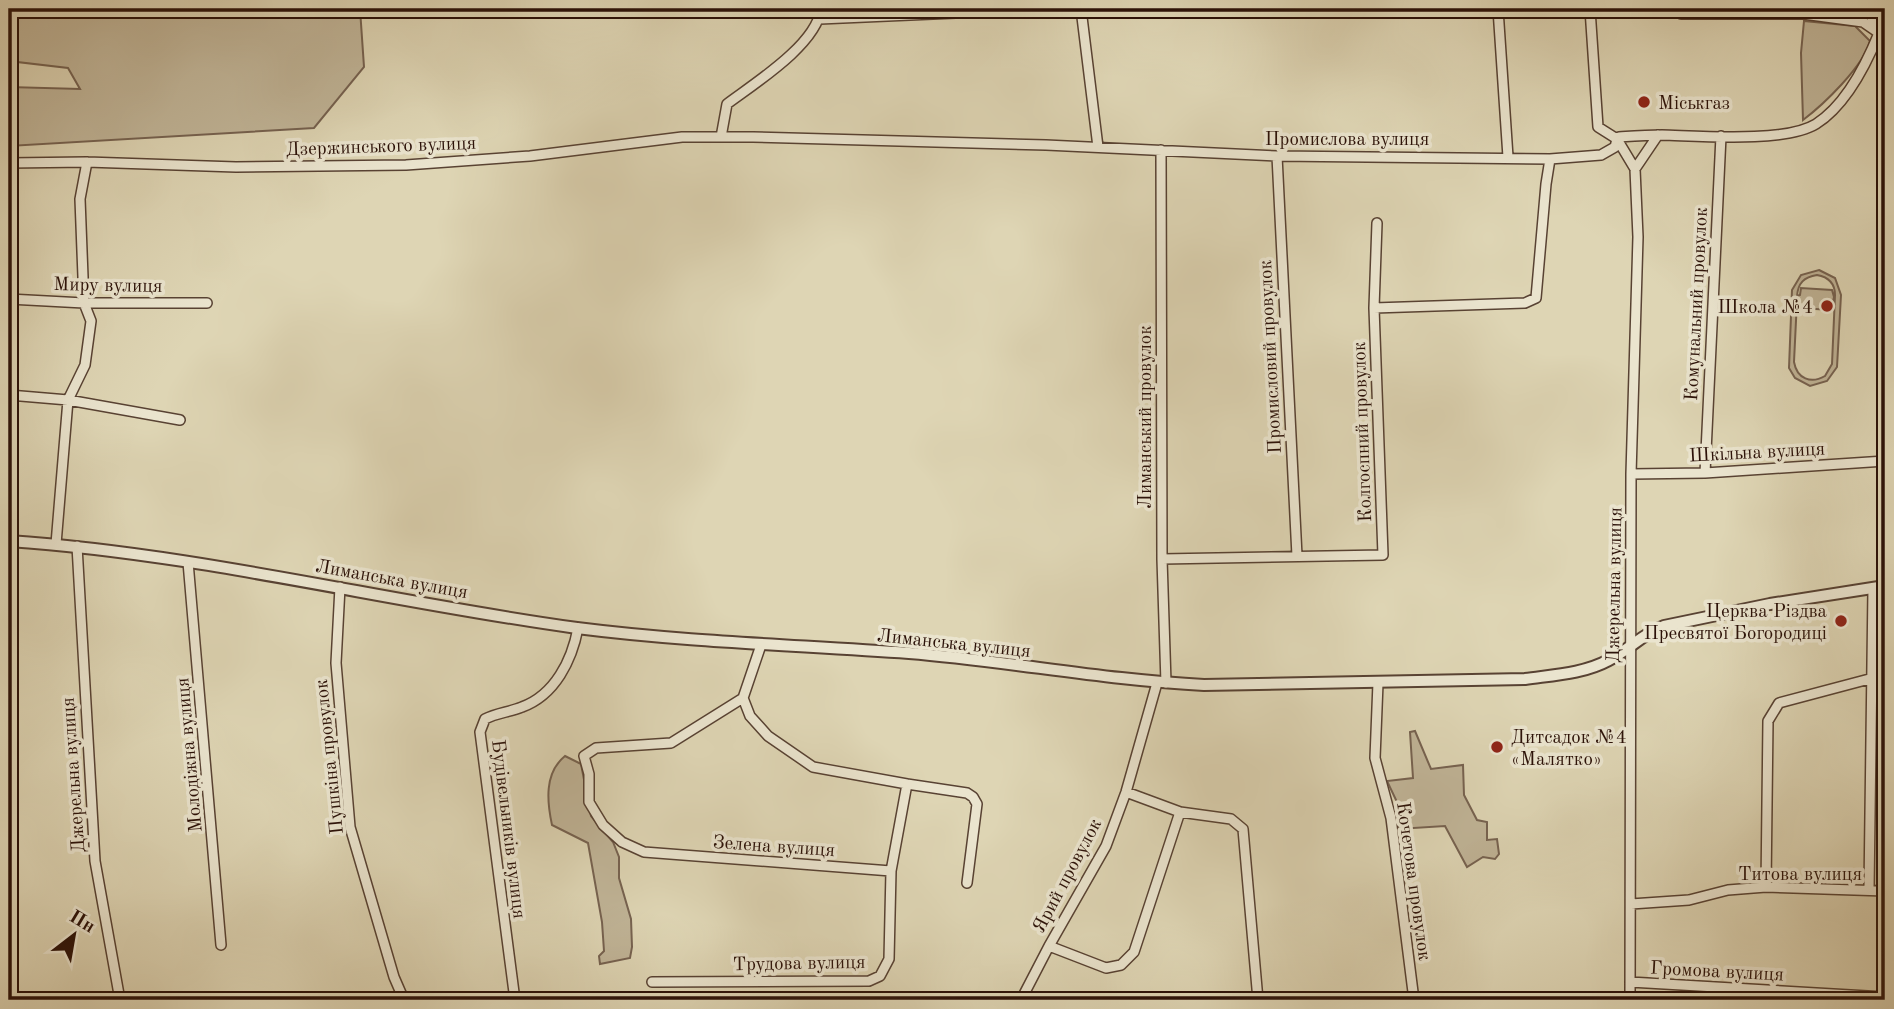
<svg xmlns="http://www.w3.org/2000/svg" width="1894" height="1009" viewBox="0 0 1894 1009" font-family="'Old Standard TT',serif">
<rect width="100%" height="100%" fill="#ded5b4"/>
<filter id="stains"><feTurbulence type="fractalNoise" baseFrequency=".00286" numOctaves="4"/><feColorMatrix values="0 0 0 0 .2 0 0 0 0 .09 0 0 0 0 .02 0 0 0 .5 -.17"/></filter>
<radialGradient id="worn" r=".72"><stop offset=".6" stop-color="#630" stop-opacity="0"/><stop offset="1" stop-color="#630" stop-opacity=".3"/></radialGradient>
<path fill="#c0b497" stroke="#766250" stroke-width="2" fill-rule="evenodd" d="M9 9H360L364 67 314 128 9 146V87L80 89 68 68 9 61Z
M1804 21 1855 26 1870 41C1864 66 1823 105 1803 120L1801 53Z
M1819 270 1835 278 1841 295 1837 367 1827 381 1810 386 1795 378 1789 368 1792 290 1801 275ZM1817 275C1828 277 1835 283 1835 295L1832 364 1825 376C1811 384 1797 379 1794 362L1797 300 1800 301V308L1831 310 1834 297 1832 290 1801 288 1800 295 1797 296C1798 283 1804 277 1817 275Z
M1415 731 1431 769 1463 765 1464 795 1477 820 1487 822V840L1497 839 1499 854 1495 859 1483 857 1467 867 1445 826 1398 829 1397 802 1387 781 1413 778 1410 732Z
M565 756 581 764 591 816 613 842 619 857V878L631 919 632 947 630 958 600 964 599 956 604 951 602 922 588 843 552 825C547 802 544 773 565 756Z"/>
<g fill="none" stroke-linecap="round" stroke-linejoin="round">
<defs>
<path id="minor" d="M1081 9 1098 147
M1498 9 1508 157
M1590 9 1598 127 1617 139 1635 169 1638 237 1631 474 1630 1000
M1867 9 1885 41
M1681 14H1803L1863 22 1879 33
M820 19 1046 9
M721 137 727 104C755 83 816 45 821 9
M1161 150 1162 559 1166 683
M1277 156 1297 556
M9 163 87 162 236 167 406 165 530 156 682 137H753L1046 145 1277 156 1550 159 1601 155 1615 147 1617 139 1619 137C1634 136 1648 135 1662 135 1700 136 1785 143 1816 124 1846 105 1866 65 1879 33
M1635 169 1658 135
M9 299 84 303H207
M1374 308 1525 303 1536 298 1546 184 1550 159
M9 395 68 400 180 420
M1705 473 1721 136
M1631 474 1705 473 1885 461
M56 544 68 400 85 365 91 321 84 303 80 199 87 162
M77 546 95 861 120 1000
M1162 559 1383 555 1374 308 1377 223
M188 562 221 945
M340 587 336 663 350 827 394 977 404 1000
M1378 683 1375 758 1391 818 1414 1000
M743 698 761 645
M907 784 891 871 644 852 622 842 603 825 589 802V774L584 756 596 748 671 743 743 698 750 716 768 736 813 767 907 784 967 793 973 797 977 804 967 883
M1126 792 1180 812 1231 819 1243 829 1258 1000
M1766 887 1768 721 1779 703 1873 678
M1869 890 1873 588
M1631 904 1689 900 1728 890 1766 887 1885 891
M1049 946 1106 968 1121 965 1134 952 1180 812
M652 982 869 981 880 976 889 959 891 871
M1630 982 1885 997
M515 1000 480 732 485 719C496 713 510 712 522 707 555 695 572 660 578 628
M1021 1000 1049 946 1106 846 1126 792 1157 683"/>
<path id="tertiary" d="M9 541C200 554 387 602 577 628 687 642 798 645 909 653 1008 661 1105 680 1204 685L1525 679C1553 675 1583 674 1609 660 1629 650 1642 634 1664 626L1770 604 1885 586"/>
</defs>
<use href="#minor" stroke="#584233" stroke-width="12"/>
<use href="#tertiary" stroke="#584233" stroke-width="14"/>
<use href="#minor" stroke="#eae4ce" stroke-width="9"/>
<use href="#tertiary" stroke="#eae4ce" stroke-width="10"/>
</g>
<g fill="#8f2418" stroke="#eae4ce" stroke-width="2.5">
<circle cx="1644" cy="102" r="7"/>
<circle cx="1827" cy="306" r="7"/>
<circle cx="1841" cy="621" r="7"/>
<circle cx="1497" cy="747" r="7"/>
</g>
<g text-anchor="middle" stroke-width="7" stroke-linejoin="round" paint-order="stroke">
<g font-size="19" fill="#2b1108" stroke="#eae4ce" text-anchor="start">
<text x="1658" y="109">Міськгаз</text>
<text x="1813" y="313" text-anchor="end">Школа №4</text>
<text x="1827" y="617" text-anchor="end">Церква Різдва<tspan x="1827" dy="22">Пресвятої Богородиці</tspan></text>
<text x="1511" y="743">Дитсадок №4<tspan x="1511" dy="22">«Малятко»</tspan></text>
</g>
<g font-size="19" fill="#2b1108" stroke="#eae4ce">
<text x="1347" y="145">Промислова вулиця</text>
<text transform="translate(381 145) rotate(-2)" y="7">Дзержинського вулиця</text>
<text transform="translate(108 284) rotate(1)" y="7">Миру вулиця</text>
<text transform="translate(1695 304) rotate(-87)" y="7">Комунальний провулок</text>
<text transform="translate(1269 357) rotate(-93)" y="7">Промисловий провулок</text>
<text transform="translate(1144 417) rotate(-90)" y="7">Лиманський провулок</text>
<text transform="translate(1361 432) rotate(-92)" y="7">Колгоспний провулок</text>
<text transform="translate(1757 451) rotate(-3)" y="7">Шкільна вулиця</text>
<text transform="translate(392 578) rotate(10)" y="7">Лиманська вулиця</text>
<text transform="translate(1613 585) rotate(-89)" y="7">Джерельна вулиця</text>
<text transform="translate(954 642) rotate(6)" y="7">Лиманська вулиця</text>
<text transform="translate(188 755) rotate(-95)" y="7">Молодіжна вулиця</text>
<text transform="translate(328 757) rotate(-96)" y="7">Пушкіна провулок</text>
<text transform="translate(72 775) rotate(-94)" y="7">Джерельна вулиця</text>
<text transform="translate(510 829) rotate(83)" y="7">Будівельників вулиця</text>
<text transform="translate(774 845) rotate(4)" y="7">Зелена вулиця</text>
<text x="1800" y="880">Титова вулиця</text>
<text transform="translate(1066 875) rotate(-62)" y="7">Ярий провулок</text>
<text transform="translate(1415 881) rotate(82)" y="7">Кочетова провулок</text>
<text transform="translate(799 962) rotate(-1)" y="7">Трудова вулиця</text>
<text transform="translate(1717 970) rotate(3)" y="7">Громова вулиця</text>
</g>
</g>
<rect width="1894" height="1009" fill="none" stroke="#ded5b4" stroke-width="35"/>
<rect x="10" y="10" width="1873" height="988" fill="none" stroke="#2b1108" stroke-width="3.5"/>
<rect x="18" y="18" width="1859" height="974" fill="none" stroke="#2b1108" stroke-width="2"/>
<g transform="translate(74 935) rotate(31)" stroke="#eae4ce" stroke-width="5" paint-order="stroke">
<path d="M0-5L12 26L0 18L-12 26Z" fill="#2b1108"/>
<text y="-10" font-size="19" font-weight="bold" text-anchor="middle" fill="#2b1108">Пн</text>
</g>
<rect width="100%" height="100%" filter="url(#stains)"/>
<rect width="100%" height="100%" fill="url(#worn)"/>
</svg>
